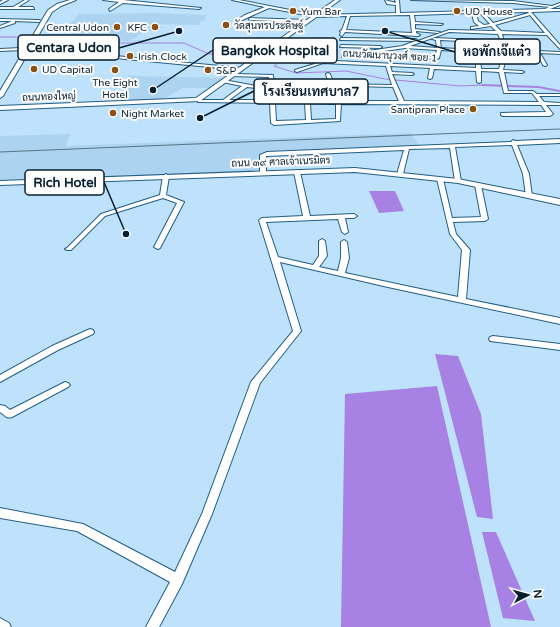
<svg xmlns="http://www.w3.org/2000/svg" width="560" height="627" viewBox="0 0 560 627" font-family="'Varela Round',Sarabun,sans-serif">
<rect width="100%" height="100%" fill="#bee2fc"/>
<path fill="#acd3ef" d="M155 13 207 15 204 21H201L199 25 149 24 148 26 165 27 138 34V37L129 40H143L142 41H80L82 38 73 35 69 28 71 27 70 24 79 14Z
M128 75 134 76 226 78 211 88H183L159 101 123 102Z
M411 133 419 145 263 152 259 156V170L254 171 0 182V136L70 134 66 146Z"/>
<path fill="#a881e4" d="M369 191H395L404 211 379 213Z
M435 354 458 356 481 414 493 519 477 517Z
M437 386 491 627H341L345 394Z
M482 532H496L535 621 503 618Z"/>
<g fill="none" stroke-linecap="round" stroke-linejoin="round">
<path stroke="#a881e4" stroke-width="1" d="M43 36H60L63 41 68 43H184L209 54 254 53 271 58 278 63 274 66 296 73 346 71 385 79 460 86 483 85
M0 37H25"/>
<path fill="#a881e4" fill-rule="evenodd" d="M483 84 538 86 560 90V92L538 88 481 86V85Z"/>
<defs>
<path id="minor" d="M3 0H8L0 4V2Z
M25 0H29L18 7H33L34 9H0V7H13Z
M103 0H123L201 8 199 9 123 3 110 11 109 9 119 2Z
M232 0H239L316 15 396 13V5L387 4 385 0 396 3 395 0H399L400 13 545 9 549 7 513 3 411 0 513 1 552 6 560 3V5L550 9H560V11L531 12 560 45V49L547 35 502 34 507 53 503 70 522 71 524 72 522 73 504 72 508 91H533L537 94H560V96H539L544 102 560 103V105H546L553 114 550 116H503L501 115V113L546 112 541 105 341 104 340 121 274 125 271 123 270 103 198 102V100H223L242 86 222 82V80H224L256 86 269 85V77L231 76V74H233L273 75 274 85 329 84 326 74 328 73 330 74 334 84 392 85 386 66 323 63 297 72 295 71V70L318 63 255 59 254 58 256 57 476 68V58L478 57 480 58 481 69H499L503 54 441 50 439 58 437 59 377 56 375 55 377 54 435 57 437 50 405 48 343 57H342V55L402 46 416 41 340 40 341 38 416 39 418 41 449 30 496 31 491 26 471 29V27L479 26 474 22 472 13 414 15 415 22 443 24 441 25 415 24V29L440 32 438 33 416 31V33L420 35 418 36 345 32 342 36 340 35 341 32 340 31 342 30 347 16 316 17 269 8 238 22 237 20 245 15 265 7ZM528 12 529 13 493 23 484 13ZM476 13H480L490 24 484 25 478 21ZM410 15 412 33 346 30 350 16ZM530 15 545 33 501 31 495 25ZM449 32 498 34 501 41 434 38 432 39 436 40 437 48 410 46ZM440 40 501 43 503 52 441 48ZM390 66 430 68 428 78 430 79 432 78 434 69 476 71 477 82 479 83 481 82V71L499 72 504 93H532L539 102 404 101 392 74 412 75 414 74 412 73 392 72ZM352 86 393 87 399 101H341L336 87ZM247 87 256 88H269L270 100H229ZM330 87 336 101 275 100 274 88ZM275 103H305L306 120 276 121ZM310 103 336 104V119L311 120Z
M250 18 308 20 310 21 308 22 249 20Z
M0 19 39 20 41 21 39 22 15 21V23L0 28V26L12 21H0Z
M341 45 380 46 382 47 380 48 340 47Z
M21 48 22 50 0 51V49Z
M28 50 63 51 241 68 243 69 241 70 63 53 27 52Z
M536 51 560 52V54L540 53 547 65 545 66 543 65Z
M560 139V143L517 145 529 174 532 196 529 198 526 196 523 174 512 145 455 147 461 181 458 183 455 181 450 148 409 149 403 174 400 176 397 174 404 150 267 156H266V173L263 175 260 173V155L267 152 511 142 513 140 515 141Z
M297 170 300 172 310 216 354 214 357 216 354 218H345L348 232 345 234 342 232 338 219 266 222 278 257 313 265 319 256V241L322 239 325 241 327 256 319 267 338 271 341 258V242L344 240 347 242 349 258 345 273 458 297 462 250 450 234 437 179 440 177 443 179 452 218 481 217 475 185 478 183 481 185 488 219 485 221 453 222 456 234 470 250 466 299 560 318V324L388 287 280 262 301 331 260 383 212 514 182 584 159 627H146L170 582 77 531 0 518V508L83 524 175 572 202 514 251 382 293 331 259 220 262 218 303 216 294 172Z
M166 174 169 176 166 195 184 202 160 248 158 249 154 247 177 203 163 198 105 216 71 250H67L65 249 67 248 101 214 160 195 163 176Z
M90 329 93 330 94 332 93 334 58 350 0 382V375L52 346Z
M493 336 560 344V350L490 341 489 339 490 337Z
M65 382 68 383 70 385 68 387 12 417C6 419 5 415 0 412V405L5 406 10 410Z
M0 618 9 623 11 627H0Z"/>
<path id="tertiary" d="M70 0H76L61 6 52 12 3 96 0 98V91L48 10 57 4Z
M335 0H340L200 101 0 110V106L196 98Z"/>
<path id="secondary" d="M355 168 458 179 560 199V205L458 183 355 172 0 185V181Z"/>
</defs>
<use href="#minor" stroke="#235e84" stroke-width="2"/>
<use href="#tertiary" stroke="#235e84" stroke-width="2"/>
<use href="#secondary" stroke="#235e84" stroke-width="2"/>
<use href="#minor" fill="#fff" fill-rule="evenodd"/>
<use href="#tertiary" fill="#fff" fill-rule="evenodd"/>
<use href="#secondary" fill="#fff" fill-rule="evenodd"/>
<path stroke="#577489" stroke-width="1" d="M0 152 560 129"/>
</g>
<g fill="#8c5010" stroke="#fdfdfd" stroke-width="1.5">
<circle cx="293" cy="11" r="4"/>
<circle cx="457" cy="11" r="4"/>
<circle cx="226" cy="25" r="4"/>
<circle cx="117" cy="27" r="4"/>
<circle cx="155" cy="27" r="4"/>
<circle cx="130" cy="56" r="4"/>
<circle cx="34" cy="69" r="4"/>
<circle cx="115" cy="70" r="4"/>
<circle cx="208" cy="70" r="4"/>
<circle cx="473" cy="109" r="4"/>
<circle cx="113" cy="113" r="4"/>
</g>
<g text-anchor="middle" stroke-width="4" stroke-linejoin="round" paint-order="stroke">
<g font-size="10" fill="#071f2f" stroke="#fdfdfd" text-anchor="start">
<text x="301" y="15">Yum Bar</text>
<text x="465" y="15">UD House</text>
<text x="234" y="29">วัดสุนทรประดิษฐ์</text>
<text x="109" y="31" text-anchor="end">Central Udon</text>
<text x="147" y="31" text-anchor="end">KFC</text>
<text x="138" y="60">Irish Clock</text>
<text x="42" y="73">UD Capital</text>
<text x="216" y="74">S&amp;P</text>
<text x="115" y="86" text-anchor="middle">The Eight<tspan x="115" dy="12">Hotel</tspan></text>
<text x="465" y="113" text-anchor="end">Santipran Place</text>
<text x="121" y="117">Night Market</text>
</g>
<g font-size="10" fill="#071f2f" stroke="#fdfdfd">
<text transform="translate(390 55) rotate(3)" y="4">ถนนวัฒนานุวงศ์ ซอย 1</text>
<text transform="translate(49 96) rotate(-2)" y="4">ถนนทองใหญ่</text>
<text transform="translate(281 161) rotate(-2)" y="4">ถนน ๓๙ ศาลเจ้าเนรมิตร</text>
</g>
</g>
<path fill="none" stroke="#071f2f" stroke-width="1.5" d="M179 31L119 48M153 90L213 50M385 31L455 52M200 118L254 91M126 234L104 182"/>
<g fill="#071f2f" stroke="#fdfdfd" stroke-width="1.5">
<circle cx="179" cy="31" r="4"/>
<circle cx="153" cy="90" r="4"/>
<circle cx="385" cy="31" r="4"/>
<circle cx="200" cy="118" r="4"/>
<circle cx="126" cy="234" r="4"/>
</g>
<g fill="#fdfdfd" stroke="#071f2f" stroke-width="1.5">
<rect x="18" y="35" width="101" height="25" rx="4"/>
<rect x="213" y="38" width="124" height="25" rx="4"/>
<rect x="455" y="39" width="85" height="25" rx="4"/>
<rect x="254" y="79" width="114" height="25" rx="4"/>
<rect x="25" y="170" width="79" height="25" rx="4"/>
</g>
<g font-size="13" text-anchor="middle" font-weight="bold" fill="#071f2f">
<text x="69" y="52">Centara Udon</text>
<text x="275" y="55">Bangkok Hospital</text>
<text x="497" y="56">หอพักเจ๊แต๋ว</text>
<text x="311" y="96">โรงเรียนเทศบาล7</text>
<text x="65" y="187">Rich Hotel</text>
</g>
<g transform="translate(528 595) rotate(84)" stroke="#fdfdfd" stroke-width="3" paint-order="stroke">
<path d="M0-3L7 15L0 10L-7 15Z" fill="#071f2f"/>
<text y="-6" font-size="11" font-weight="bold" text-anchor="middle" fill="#071f2f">N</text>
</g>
</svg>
